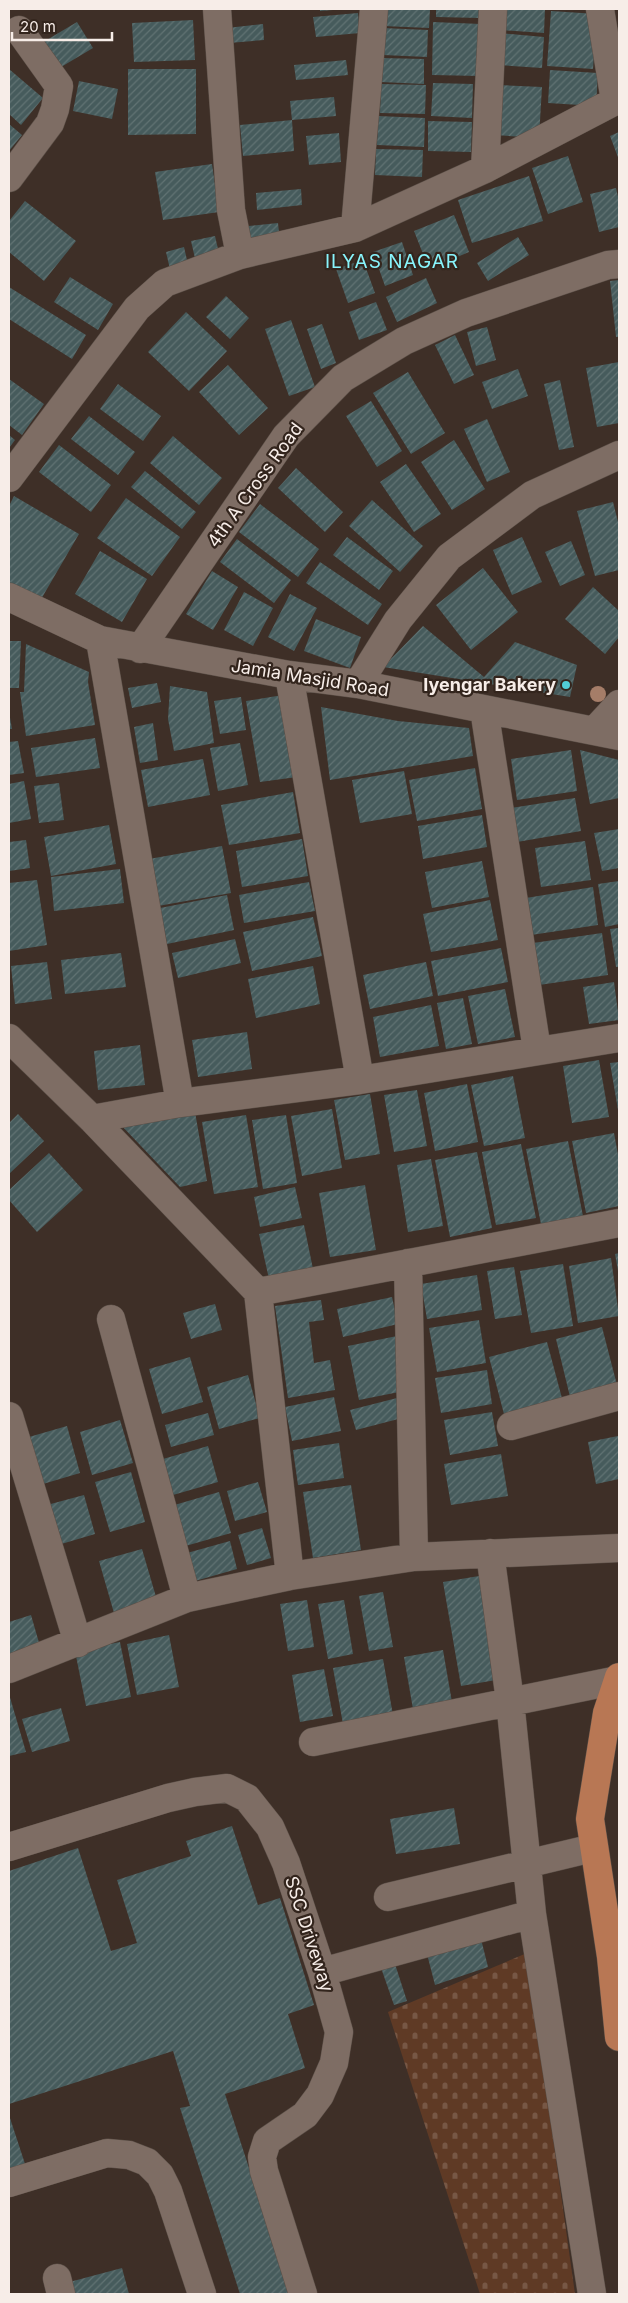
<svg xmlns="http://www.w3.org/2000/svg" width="628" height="2303" viewBox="0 0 628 2303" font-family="Inter,sans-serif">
<defs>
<pattern id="cemetery-stones" width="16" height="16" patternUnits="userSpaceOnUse" patternTransform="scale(1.25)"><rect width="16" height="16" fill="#5f3a25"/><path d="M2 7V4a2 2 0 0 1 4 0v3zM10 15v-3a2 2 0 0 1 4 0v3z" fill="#775745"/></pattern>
<pattern id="building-hatch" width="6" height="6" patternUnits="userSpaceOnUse" patternTransform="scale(1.25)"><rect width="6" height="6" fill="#465b5c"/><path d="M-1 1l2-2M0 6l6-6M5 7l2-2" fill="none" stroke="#617373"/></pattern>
</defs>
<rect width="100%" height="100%" fill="#3e2f27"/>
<path fill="url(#cemetery-stones)" d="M527 1953 575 2294H480L388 2012Z"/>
<path fill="url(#building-hatch)" d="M320 9H333V10L320 11Z
M384 9H430L429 28 383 26Z
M436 9H480V18L436 17Z
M501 9H545L544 33 500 30Z
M551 11 597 14 593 69 547 66Z
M358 13 360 33 316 37 313 17Z
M193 20 195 60 134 62 132 23Z
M77 22 93 48 56 70 40 44Z
M433 22 481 24 479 76 432 75Z
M263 24 264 40 229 43 227 28Z
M383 28 428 30 427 57 383 55Z
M498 33 544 37 542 68 497 65Z
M382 58 424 59V84L381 82Z
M346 60 348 75 296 80 294 65Z
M9 69 43 98 21 125 9 114Z
M128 69H196V134L128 135Z
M550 70 598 73 596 106 548 103Z
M79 81 118 89 112 119 73 111Z
M433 83 473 84 472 118 431 116Z
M381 84 426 85 425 114 380 113Z
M498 85 542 87 539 138 494 135Z
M334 97 336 116 292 120 294 151 243 156 240 125 292 120 290 101Z
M378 116 425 118 424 147 377 145Z
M428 121 472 122 471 152 428 151Z
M9 124 22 135 9 151Z
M619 132V160L610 136Z
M339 133 341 162 309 165 306 136Z
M376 149 423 150 422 177 375 175Z
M568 156 583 202 548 214 532 168Z
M212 164 219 212 163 220 155 172Z
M529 176 543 221 472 243 458 200Z
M616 188 619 201V227L599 232 590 194Z
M301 189 302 205 257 210 256 193Z
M25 201 76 241 44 281 9 252V221Z
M454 215 469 252 429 269 414 231Z
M278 223 280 241 241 245 239 227Z
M215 236 221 262 197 267 191 241Z
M518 237 529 255 488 281 477 263Z
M402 242 413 275 385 286 373 252Z
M184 247 190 273 172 278 166 252Z
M363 260 375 293 348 303 336 269Z
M70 277 113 304 98 330 54 302Z
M426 278 437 303 397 322 386 297Z
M619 280V337H616L610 281Z
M9 287 86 335 72 359 9 319Z
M226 296 249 318 230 339 206 317Z
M376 302 387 330 359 340 349 312Z
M186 312 227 351 189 391 148 352Z
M291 320 315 387 289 396 265 329Z
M322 324 336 363 321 369 307 329Z
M487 327 496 360 476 366 467 332Z
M455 335 474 375 454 384 435 345Z
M619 362V423L597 427 586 368Z
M228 365 268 408 239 435 199 392Z
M518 369 528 396 492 409 482 382Z
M408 372 445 433 411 454 373 393Z
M9 379 44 404 22 435 9 425Z
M560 380 574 447 559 450 544 384Z
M118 384 161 416 143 441 100 409Z
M371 401 402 451 377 467 346 416Z
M89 416 135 452 118 475 71 439Z
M487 419 510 472 487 482 464 429Z
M9 435 15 440 9 448Z
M173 436 222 478 199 505 150 463Z
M454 440 485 489 452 510 421 462Z
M59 445 111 485 91 512 39 472Z
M406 464 441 514 414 532 380 482Z
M296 468 343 512 325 532 278 488Z
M145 471 196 512 182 529 131 487Z
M14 496 79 534 40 601 9 582V506Z
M126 498 180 537 152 576 97 538Z
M372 500 423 546 400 572 349 526Z
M613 502 619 526V570L595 576 577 511Z
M260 504 319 549 298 577 239 532Z
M347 537 393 571 379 590 333 555Z
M522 537 542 582 512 595 493 550Z
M237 539 291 580 274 603 220 562Z
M571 541 585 575 560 586 545 552Z
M100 551 147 579 122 622 75 594Z
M320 562 382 604 368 625 306 583Z
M483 568 518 612 471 650 436 605Z
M212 571 238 587 213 630 186 614Z
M593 587 619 611V637L605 654 565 619Z
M244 592 273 608 253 646 224 630Z
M290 594 317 608 294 651 268 637Z
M316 619 361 637 350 668 304 651Z
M423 626 484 677 515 642 577 665 570 697 383 667Z
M9 641H21L19 688H9Z
M26 644 89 672 88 682 95 725 26 736 20 692H24Z
M157 683 161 702 132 708 128 688Z
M170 686 207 692 214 743 174 751 168 719Z
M283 695 297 777 260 782 246 701Z
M241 697 246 730 220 734 214 701Z
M321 707 398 721 469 728 473 756 330 780Z
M9 712 12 729H9Z
M153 723 158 760 140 763 134 727Z
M95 738 100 768 36 777 31 748Z
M18 741 24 773 9 775V742Z
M240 743 248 785 218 791 210 748Z
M571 750 577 791 517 800 511 759Z
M580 750 619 760V798L590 804Z
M203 759 210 795 148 807 141 770Z
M475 768 482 809 417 821 409 780Z
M404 771 412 814 360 823 352 780Z
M24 781 31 819 9 823V784Z
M59 783 64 820 39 823 34 786Z
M293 792 300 833 229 845 221 805Z
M575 798 581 831 517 842 511 808Z
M482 815 487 847 423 859 418 826Z
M109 825 116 864 51 876 44 837Z
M619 829V868L602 871 594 833Z
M302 839 308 876 242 887 236 851Z
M26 840 30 868 9 871V842Z
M585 841 591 880 541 887 535 848Z
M222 846 231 893 158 906 149 859Z
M482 861 489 897 432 908 425 872Z
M120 869 124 903 54 911 51 877Z
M37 880 47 945 9 951V883Z
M619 881V924L605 927 598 884Z
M309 882 315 911 244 923 239 895Z
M593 887 598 925 531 935 526 898Z
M227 895 234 930 167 944 160 908Z
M490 900 498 940 431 952 423 914Z
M313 917 322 956 252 971 243 932Z
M619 928V967H616L610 929Z
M602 933 608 975 539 985 533 943Z
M235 939 241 963 178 978 172 953Z
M501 948 508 982 438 996 431 961Z
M121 953 126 987 65 994 61 960Z
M47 962 52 999 15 1004 11 966Z
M426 962 433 996 370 1009 363 975Z
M313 966 320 1004 256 1018 248 979Z
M614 982 619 1020 589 1024 583 987Z
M505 989 515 1037 478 1044 468 996Z
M463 998 472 1044 446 1049 437 1003Z
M431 1005 439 1046 380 1057 373 1017Z
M247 1032 252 1069 198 1077 192 1040Z
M140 1045 145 1085 98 1090 94 1051Z
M599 1060 609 1117 572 1123 563 1066Z
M619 1062V1110H618L610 1063Z
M513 1076 525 1138 484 1146 471 1085Z
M467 1084 478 1142 435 1151 424 1093Z
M417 1090 427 1146 394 1152 384 1095Z
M370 1094 380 1154 345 1160 334 1100Z
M332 1109 342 1168 302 1176 291 1116Z
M195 1112 207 1181 180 1187 120 1124Z
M18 1114 44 1141 9 1174V1123Z
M246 1115 258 1187 214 1194 202 1122Z
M286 1115 297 1183 263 1189 252 1120Z
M614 1133 619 1160V1206L586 1213 572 1141Z
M568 1141 583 1216 541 1224 526 1149Z
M521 1144 536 1218 496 1225 482 1152Z
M477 1152 492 1228 450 1237 435 1160Z
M49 1153 83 1190 37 1232 9 1200V1190Z
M431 1159 443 1226 408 1232 397 1165Z
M365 1185 376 1250 330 1257 319 1193Z
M295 1187 302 1218 260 1227 254 1197Z
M304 1225 313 1269 269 1279 259 1234Z
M619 1253V1271H618L615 1254Z
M611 1258 619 1316 578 1323 569 1266Z
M563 1264 573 1326 531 1333 520 1271Z
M514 1267 522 1315 495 1319 487 1271Z
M477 1275 482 1310 427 1319 421 1284Z
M392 1297 398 1324 343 1337 337 1309Z
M321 1300 324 1320 309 1322 314 1363 330 1360 335 1390 288 1398 275 1306Z
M215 1304 222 1330 191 1339 183 1313Z
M479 1320 486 1363 437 1372 429 1328Z
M602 1327 618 1389 571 1401 556 1339Z
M397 1336 409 1390 359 1400 348 1346Z
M547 1342 563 1402 505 1418 489 1357Z
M190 1357 203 1402 162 1414 149 1369Z
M487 1370 492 1404 441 1413 435 1378Z
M248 1375 260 1418 219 1429 207 1387Z
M334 1397 341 1431 292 1441 285 1407Z
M401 1397 406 1417 356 1430 350 1410Z
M492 1412 498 1446 450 1455 444 1420Z
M208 1413 214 1435 171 1447 165 1425Z
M120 1420 133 1463 92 1475 80 1432Z
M67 1426 80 1473 43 1484 29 1437Z
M618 1436 619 1479 596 1484 588 1442Z
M339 1443 344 1478 298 1485 293 1450Z
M208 1446 218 1482 166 1497 156 1461Z
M501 1454 508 1496 451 1505 444 1464Z
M131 1472 145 1522 110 1532 95 1482Z
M258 1482 267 1512 235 1521 227 1491Z
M351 1485 361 1550 313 1558 303 1492Z
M219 1492 231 1533 182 1547 171 1506Z
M84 1495 95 1534 58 1545 47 1505Z
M262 1528 271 1558 247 1565 238 1535Z
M230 1541 237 1569 195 1581 187 1553Z
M142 1549 159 1607 116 1620 99 1561Z
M485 1575 502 1679 461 1686 443 1582Z
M383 1592 393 1647 369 1651 359 1596Z
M307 1600 314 1647 288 1651 280 1604Z
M344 1600 353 1654 328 1659 318 1604Z
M31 1615 42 1653 9 1663V1622Z
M169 1635 179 1687 137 1695 127 1644Z
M120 1642 131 1697 86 1706 75 1651Z
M443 1650 453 1708 414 1715 404 1657Z
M383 1659 393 1715 343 1724 333 1668Z
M324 1669 333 1716 300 1722 292 1675Z
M9 1694 26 1752 9 1756Z
M61 1708 70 1741 32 1752 22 1719Z
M454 1808 460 1844 396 1854 390 1819Z
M232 1826 258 1905 280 1898 314 2005 288 2014 305 2068 225 2094 290 2294H240L180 2108 190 2106 173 2051 9 2104V1871L78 1848 111 1951 137 1943 117 1880 191 1856 186 1841Z
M481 1939 488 1967 435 1985 427 1954Z
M394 1961 407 2001 394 2005 380 1965Z
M9 2115 27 2170 9 2176Z
M122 2268 129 2294H65L62 2284Z"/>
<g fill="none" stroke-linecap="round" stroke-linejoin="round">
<defs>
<path id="minor" d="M217 9 231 210 240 255
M600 9 615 101
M485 169 493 9
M9 178 50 123 55 109 59 86 19 30
M355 228 374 9
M9 478 137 308 165 283 240 255 355 228 485 169 619 99
M9 597 100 640 289 675 358 684 619 736
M100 640 180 1103
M140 649 286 436 343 378 404 341 466 313 608 265 619 264
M289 675 360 1080
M358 684 398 620 449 557 532 495 619 455
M484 709 537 1050
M595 730 619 704
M9 1038 92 1119 258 1292 290 1576
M92 1119 180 1103 360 1080 619 1038
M408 1263 414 1557
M258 1292 619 1223
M111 1319 187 1598
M9 1416 78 1643
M511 1426 619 1396
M490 1553 510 1701 532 1914 592 2294
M9 1669 187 1598 290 1576 414 1557 619 1548
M313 1742 618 1680
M9 1847 168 1798 195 1792 227 1788 247 1798 270 1827 286 1863 322 1972 339 2032 334 2063 320 2095 305 2115 267 2141 262 2157 264 2171 303 2294
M388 1897 593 1848
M322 1972 532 1914
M9 2183 107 2153 129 2155 147 2162 160 2175 168 2191 202 2294
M57 2278 61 2294"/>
<path id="highway" d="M619 1677 607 1713 590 1819 611 1957 619 2037"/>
</defs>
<use href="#minor" stroke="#5b4f47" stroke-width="29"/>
<use href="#highway" stroke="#5b4f47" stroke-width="29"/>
<use href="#minor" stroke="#7e6d64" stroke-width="28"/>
<use href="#highway" stroke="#b87754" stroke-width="28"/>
</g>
<circle fill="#a57d68" cx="598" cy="694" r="8"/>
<circle fill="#51ccd5" stroke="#33251d" stroke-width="2" cx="566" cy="685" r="5"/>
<g text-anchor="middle" stroke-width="4.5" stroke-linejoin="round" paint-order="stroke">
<g font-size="18" fill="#f7ede8" stroke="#33251d">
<text transform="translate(255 485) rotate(-54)" y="6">4th A Cross Road</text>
<text transform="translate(310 678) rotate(9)" y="6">Jamia Masjid Road</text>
<text transform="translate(309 1934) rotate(72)" y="6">SSC Driveway</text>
</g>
<g font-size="18" font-weight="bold" fill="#f7ede8" stroke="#33251d" text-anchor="end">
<text x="556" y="691">Iyengar Bakery</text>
</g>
<g font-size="19" letter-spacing="1" fill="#88f4fc" stroke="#33251d">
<text x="392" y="268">ILYAS NAGAR</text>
</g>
</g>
<rect width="628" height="2303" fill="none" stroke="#f7ede8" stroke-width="20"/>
<path d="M12 32v8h100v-8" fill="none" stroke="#f7ede8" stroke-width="2.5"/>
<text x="20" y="32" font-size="15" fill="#f7ede8" stroke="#33251d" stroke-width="4" paint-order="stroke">20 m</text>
</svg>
